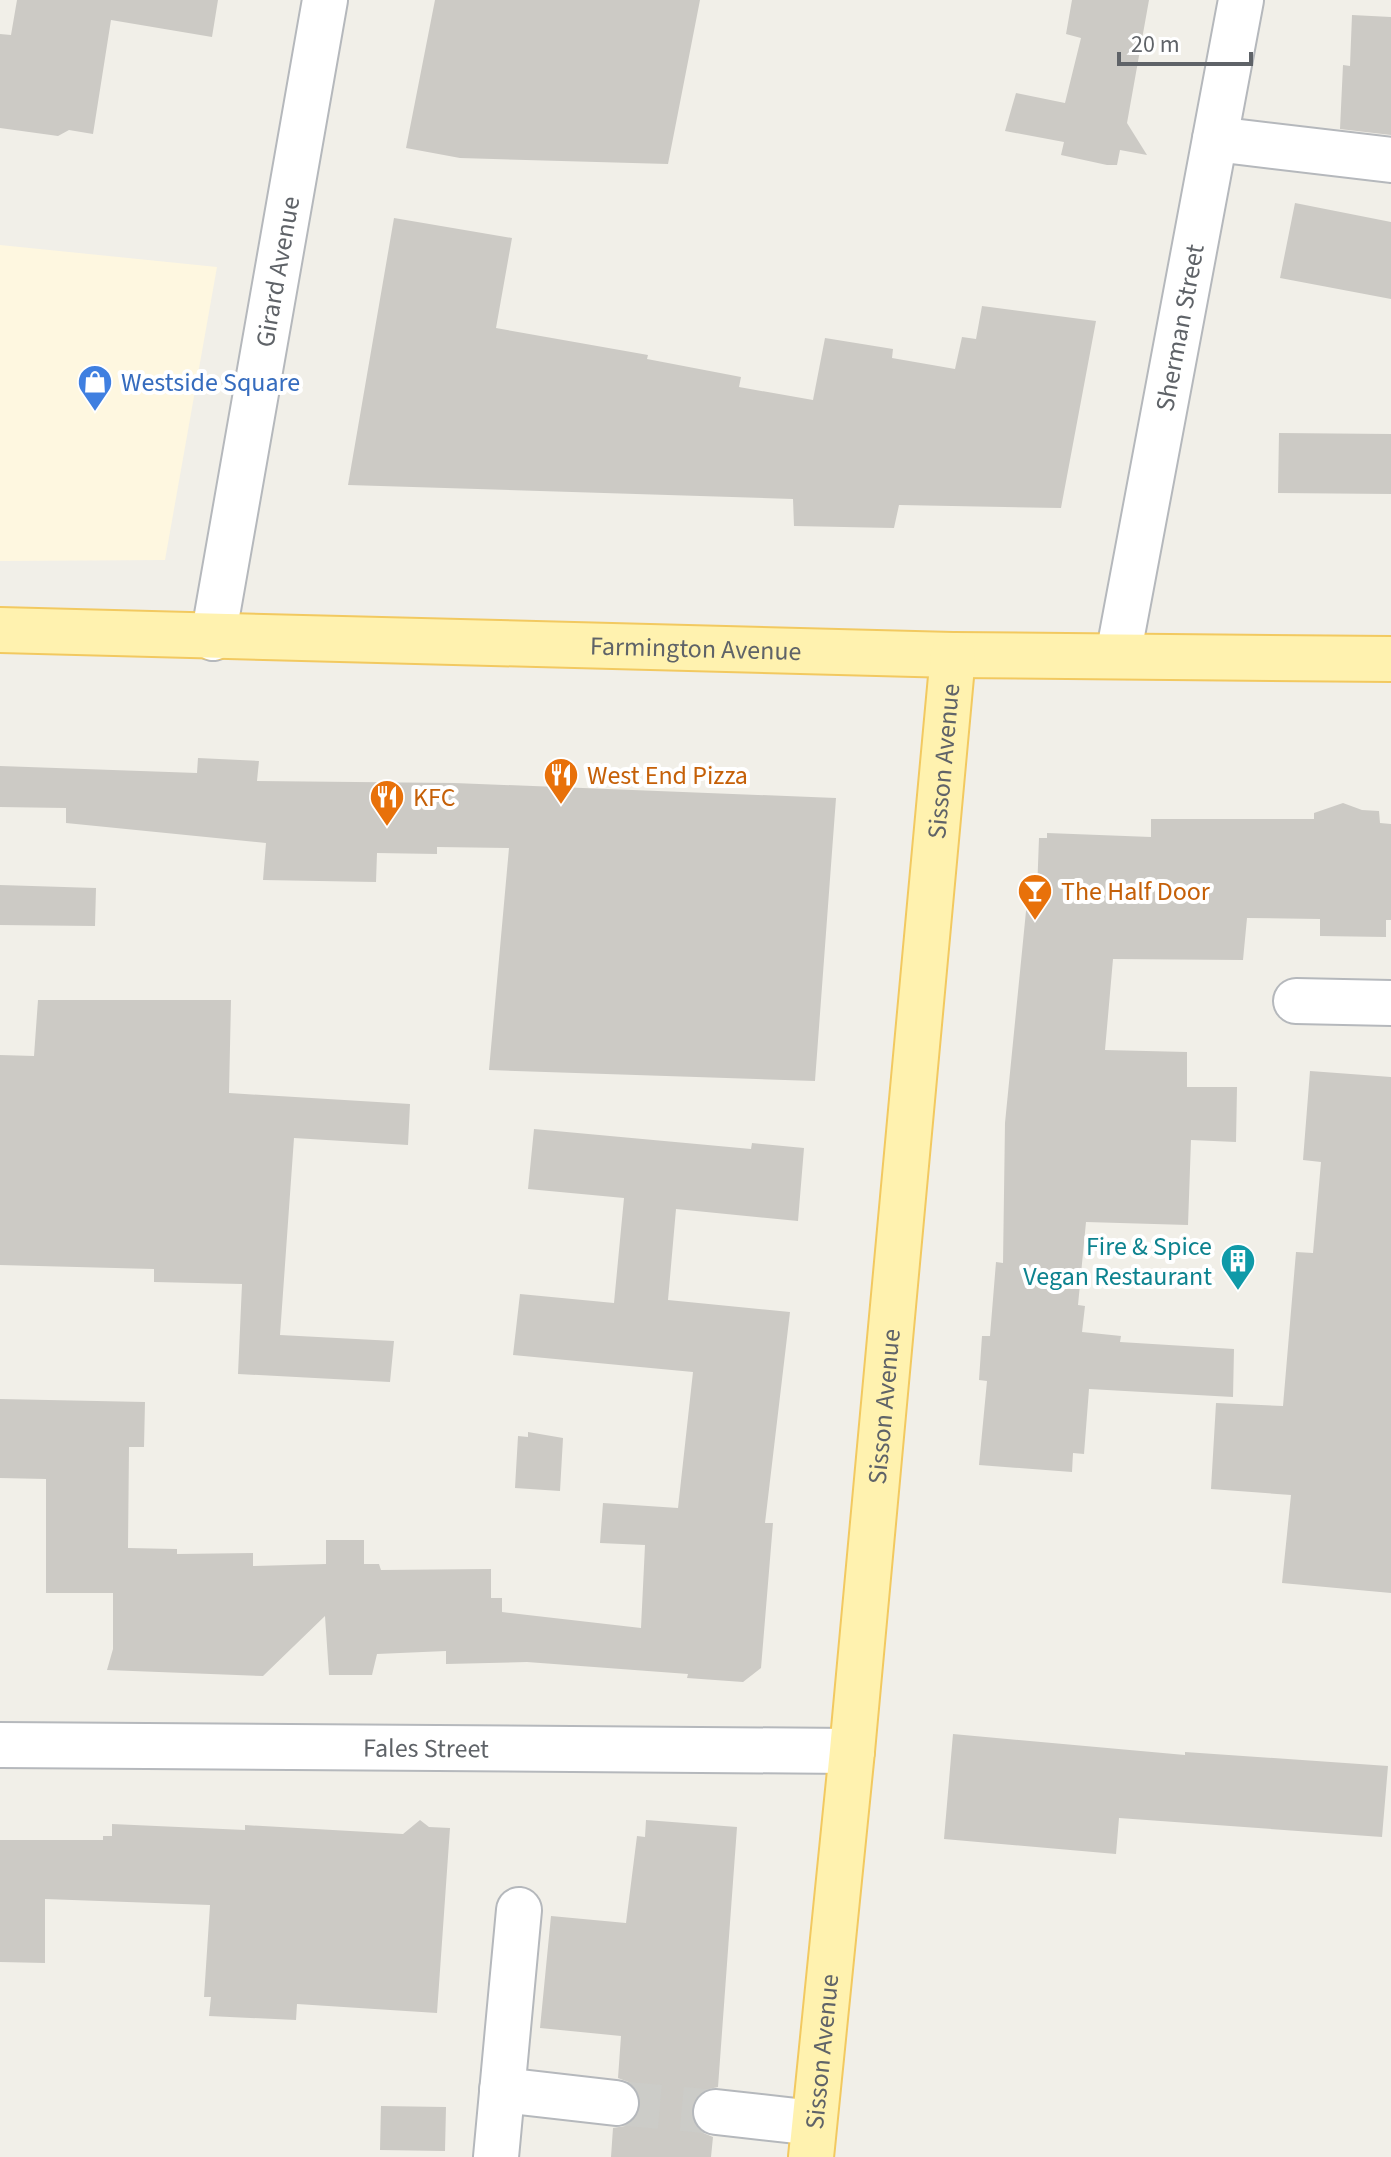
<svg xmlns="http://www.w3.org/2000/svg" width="1391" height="2157" viewBox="0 0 1391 2157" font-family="'Source Sans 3',sans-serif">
<rect width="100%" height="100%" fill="#f1efe8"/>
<path fill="#fef7e0" d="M0 245 217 267 165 560 0 561Z"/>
<path fill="#cccac5" d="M17 0H218L212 37 111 20 93 134 69 130 58 136 0 128V34L11 35Z
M435 0H700L668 164 460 158 406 148Z
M1072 0H1149L1127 123 1147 155 1120 150 1117 165H1107L1061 155 1064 142 1005 131 1016 93 1065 103 1081 38 1066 34Z
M1352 15 1391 17V135L1340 129 1343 65 1350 66Z
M1295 203 1391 222V299L1280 278Z
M394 218 512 238 496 328 648 355 647 359 741 377 739 387 813 400 825 338 893 349 892 358 955 369 962 337 976 339 982 306 1096 321 1061 508 899 505 894 528 794 526 793 499 348 485Z
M1279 433 1391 434V494L1278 493Z
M198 758 259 761 257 781 454 783 836 798 815 1081 489 1070 509 848 437 847V854L377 853 376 882 263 880 266 843 66 823V808L0 807V766L197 773Z
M1343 803 1362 810 1379 811 1380 823 1391 824V920H1386V937L1320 936V919L1247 918 1243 960 1113 959 1105 1050 1187 1052V1087H1237L1236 1142 1191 1140 1188 1225 1086 1222 1078 1305 1085 1306 1082 1332 1121 1336 1120 1342 1234 1349 1233 1397 1089 1389 1084 1454 1073 1453 1072 1472 979 1465 987 1381 979 1380 982 1336H990L996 1262 1003 1263 1005 1123 1028 891 1037 892 1039 838H1047V833L1151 837V819H1314V813Z
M0 885 96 888 95 926 0 925Z
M38 1000H231L229 1093 410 1104 408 1145 294 1138 280 1335 394 1341 390 1382 238 1374 242 1284 154 1282V1269L0 1265V1055L34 1056Z
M1310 1071 1391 1077V1593L1282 1583 1291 1495 1211 1489 1216 1403 1283 1406 1296 1252 1313 1253 1321 1162 1303 1160Z
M534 1129 751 1149 752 1143 804 1148 798 1221 676 1209 668 1300 790 1312 765 1523H773L761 1668 743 1682 687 1678 688 1674 527 1662 446 1664V1651L377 1654 372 1675H329L325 1616 263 1676 107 1670 113 1649V1593H46V1479L0 1478V1399L145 1402 144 1447H129L128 1548 177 1549V1554L253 1553V1566L326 1564V1540H364V1564H379L381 1570 491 1569V1598H502V1612L641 1628 645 1545 600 1543 603 1503 678 1508 693 1372 513 1355 520 1294 614 1303 624 1198 528 1189Z
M528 1432 563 1438 560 1491 515 1488 518 1436 528 1437Z
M953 1734 1185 1755V1752L1388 1766 1382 1837 1119 1818 1116 1854 944 1839Z
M420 1820 429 1827 450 1828 437 2013 297 2004 296 2020 209 2016 211 1997H204L210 1905 45 1899V1963L0 1962V1840H103V1836H112V1824L245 1830V1825L403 1834Z
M646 1820 737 1827 718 2087 705 2090 696 2097 691 2110 693 2121 701 2132 713 2137 711 2157H611L613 2128 625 2126 636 2118 641 2105 639 2094 631 2083 618 2078 621 2036 540 2028 551 1916 626 1923 637 1836 645 1837Z
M381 2106 446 2107 445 2151 380 2150Z"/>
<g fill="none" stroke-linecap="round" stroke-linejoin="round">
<path stroke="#ccccc8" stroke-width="44" stroke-dasharray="44 22" stroke-linecap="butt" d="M616 2103 716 2112"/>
<defs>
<g id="minor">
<path d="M1215 139 1391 160"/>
<path id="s1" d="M213 638 325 0"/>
<path id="s2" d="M1118 656 1241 0"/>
<path d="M1296 1001 1391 1003"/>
<path id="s3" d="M0 1745 852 1751"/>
<path d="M502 2090 616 2103"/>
<path d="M716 2112 814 2123"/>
<path d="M496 2157 519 1910"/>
</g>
<g id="major">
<path id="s4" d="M0 630 953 655 1391 659"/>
<path id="s5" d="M811 2157 852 1751 953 655"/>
</g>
</defs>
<use href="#minor" stroke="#b5b8bc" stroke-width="48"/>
<use href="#major" stroke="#f2c960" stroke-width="48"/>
<use href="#minor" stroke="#fff" stroke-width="44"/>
<use href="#major" stroke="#fff2af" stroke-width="44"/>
</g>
<defs>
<symbol id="shop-pin" viewBox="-11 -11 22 30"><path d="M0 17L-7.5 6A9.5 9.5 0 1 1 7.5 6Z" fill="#3f7fe0" stroke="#fff"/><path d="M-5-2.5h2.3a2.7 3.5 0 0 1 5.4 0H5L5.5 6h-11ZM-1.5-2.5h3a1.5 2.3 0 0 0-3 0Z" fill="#fff"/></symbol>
<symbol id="restaurant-pin" viewBox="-11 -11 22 30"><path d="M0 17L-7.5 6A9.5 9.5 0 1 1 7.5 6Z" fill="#e8710a" stroke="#fff"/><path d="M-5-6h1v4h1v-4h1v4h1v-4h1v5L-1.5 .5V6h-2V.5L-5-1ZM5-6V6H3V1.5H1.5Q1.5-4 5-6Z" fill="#fff"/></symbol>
<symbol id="bar-pin" viewBox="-11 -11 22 30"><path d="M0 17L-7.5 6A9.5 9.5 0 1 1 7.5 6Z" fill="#e8710a" stroke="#fff"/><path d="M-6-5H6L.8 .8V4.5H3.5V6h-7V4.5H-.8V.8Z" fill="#fff"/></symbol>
<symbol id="building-pin" viewBox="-11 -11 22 30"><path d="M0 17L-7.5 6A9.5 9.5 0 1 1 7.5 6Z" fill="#0f9aa8" stroke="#fff"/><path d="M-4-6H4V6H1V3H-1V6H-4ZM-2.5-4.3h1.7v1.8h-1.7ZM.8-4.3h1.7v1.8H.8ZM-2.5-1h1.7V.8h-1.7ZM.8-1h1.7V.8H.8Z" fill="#fff"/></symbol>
</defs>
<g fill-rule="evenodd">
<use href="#shop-pin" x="75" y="362" width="40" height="54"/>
<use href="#restaurant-pin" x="541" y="755" width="40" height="54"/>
<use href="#restaurant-pin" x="367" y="777" width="40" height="54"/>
<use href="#bar-pin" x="1015" y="871" width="40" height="54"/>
<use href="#building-pin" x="1218" y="1241" width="40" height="54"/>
</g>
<g text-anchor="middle" stroke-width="8" stroke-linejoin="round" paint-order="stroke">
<g font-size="26" fill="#5f6368" stroke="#fff">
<text dy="9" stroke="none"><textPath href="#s1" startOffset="372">Girard Avenue</textPath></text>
<text dy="9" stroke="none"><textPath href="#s2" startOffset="334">Sherman Street</textPath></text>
<text dy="9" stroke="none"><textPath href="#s4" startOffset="696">Farmington Avenue</textPath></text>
<text dy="9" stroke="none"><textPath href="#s5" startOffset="1402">Sisson Avenue</textPath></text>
<text dy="9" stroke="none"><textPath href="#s5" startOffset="754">Sisson Avenue</textPath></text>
<text dy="9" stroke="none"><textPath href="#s3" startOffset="426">Fales Street</textPath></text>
<text dy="9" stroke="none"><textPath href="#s5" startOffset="106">Sisson Avenue</textPath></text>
</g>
<g font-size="26" fill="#366cbe" stroke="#fff" text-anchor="start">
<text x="121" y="391">Westside Square</text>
</g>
<g font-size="26" fill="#c56008" stroke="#fff" text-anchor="start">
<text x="587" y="784">West End Pizza</text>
<text x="413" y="806">KFC</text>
<text x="1061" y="900">The Half Door</text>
</g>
<g font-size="26" fill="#0d838f" stroke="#fff" text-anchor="end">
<text x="1212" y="1255">Fire &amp; Spice<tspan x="1212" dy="30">Vegan Restaurant</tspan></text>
</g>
</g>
<path d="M1119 52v12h132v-12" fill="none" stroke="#5f6368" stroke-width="4"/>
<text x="1131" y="52" font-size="24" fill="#5f6368" stroke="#ffffff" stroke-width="6" paint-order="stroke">20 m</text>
</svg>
